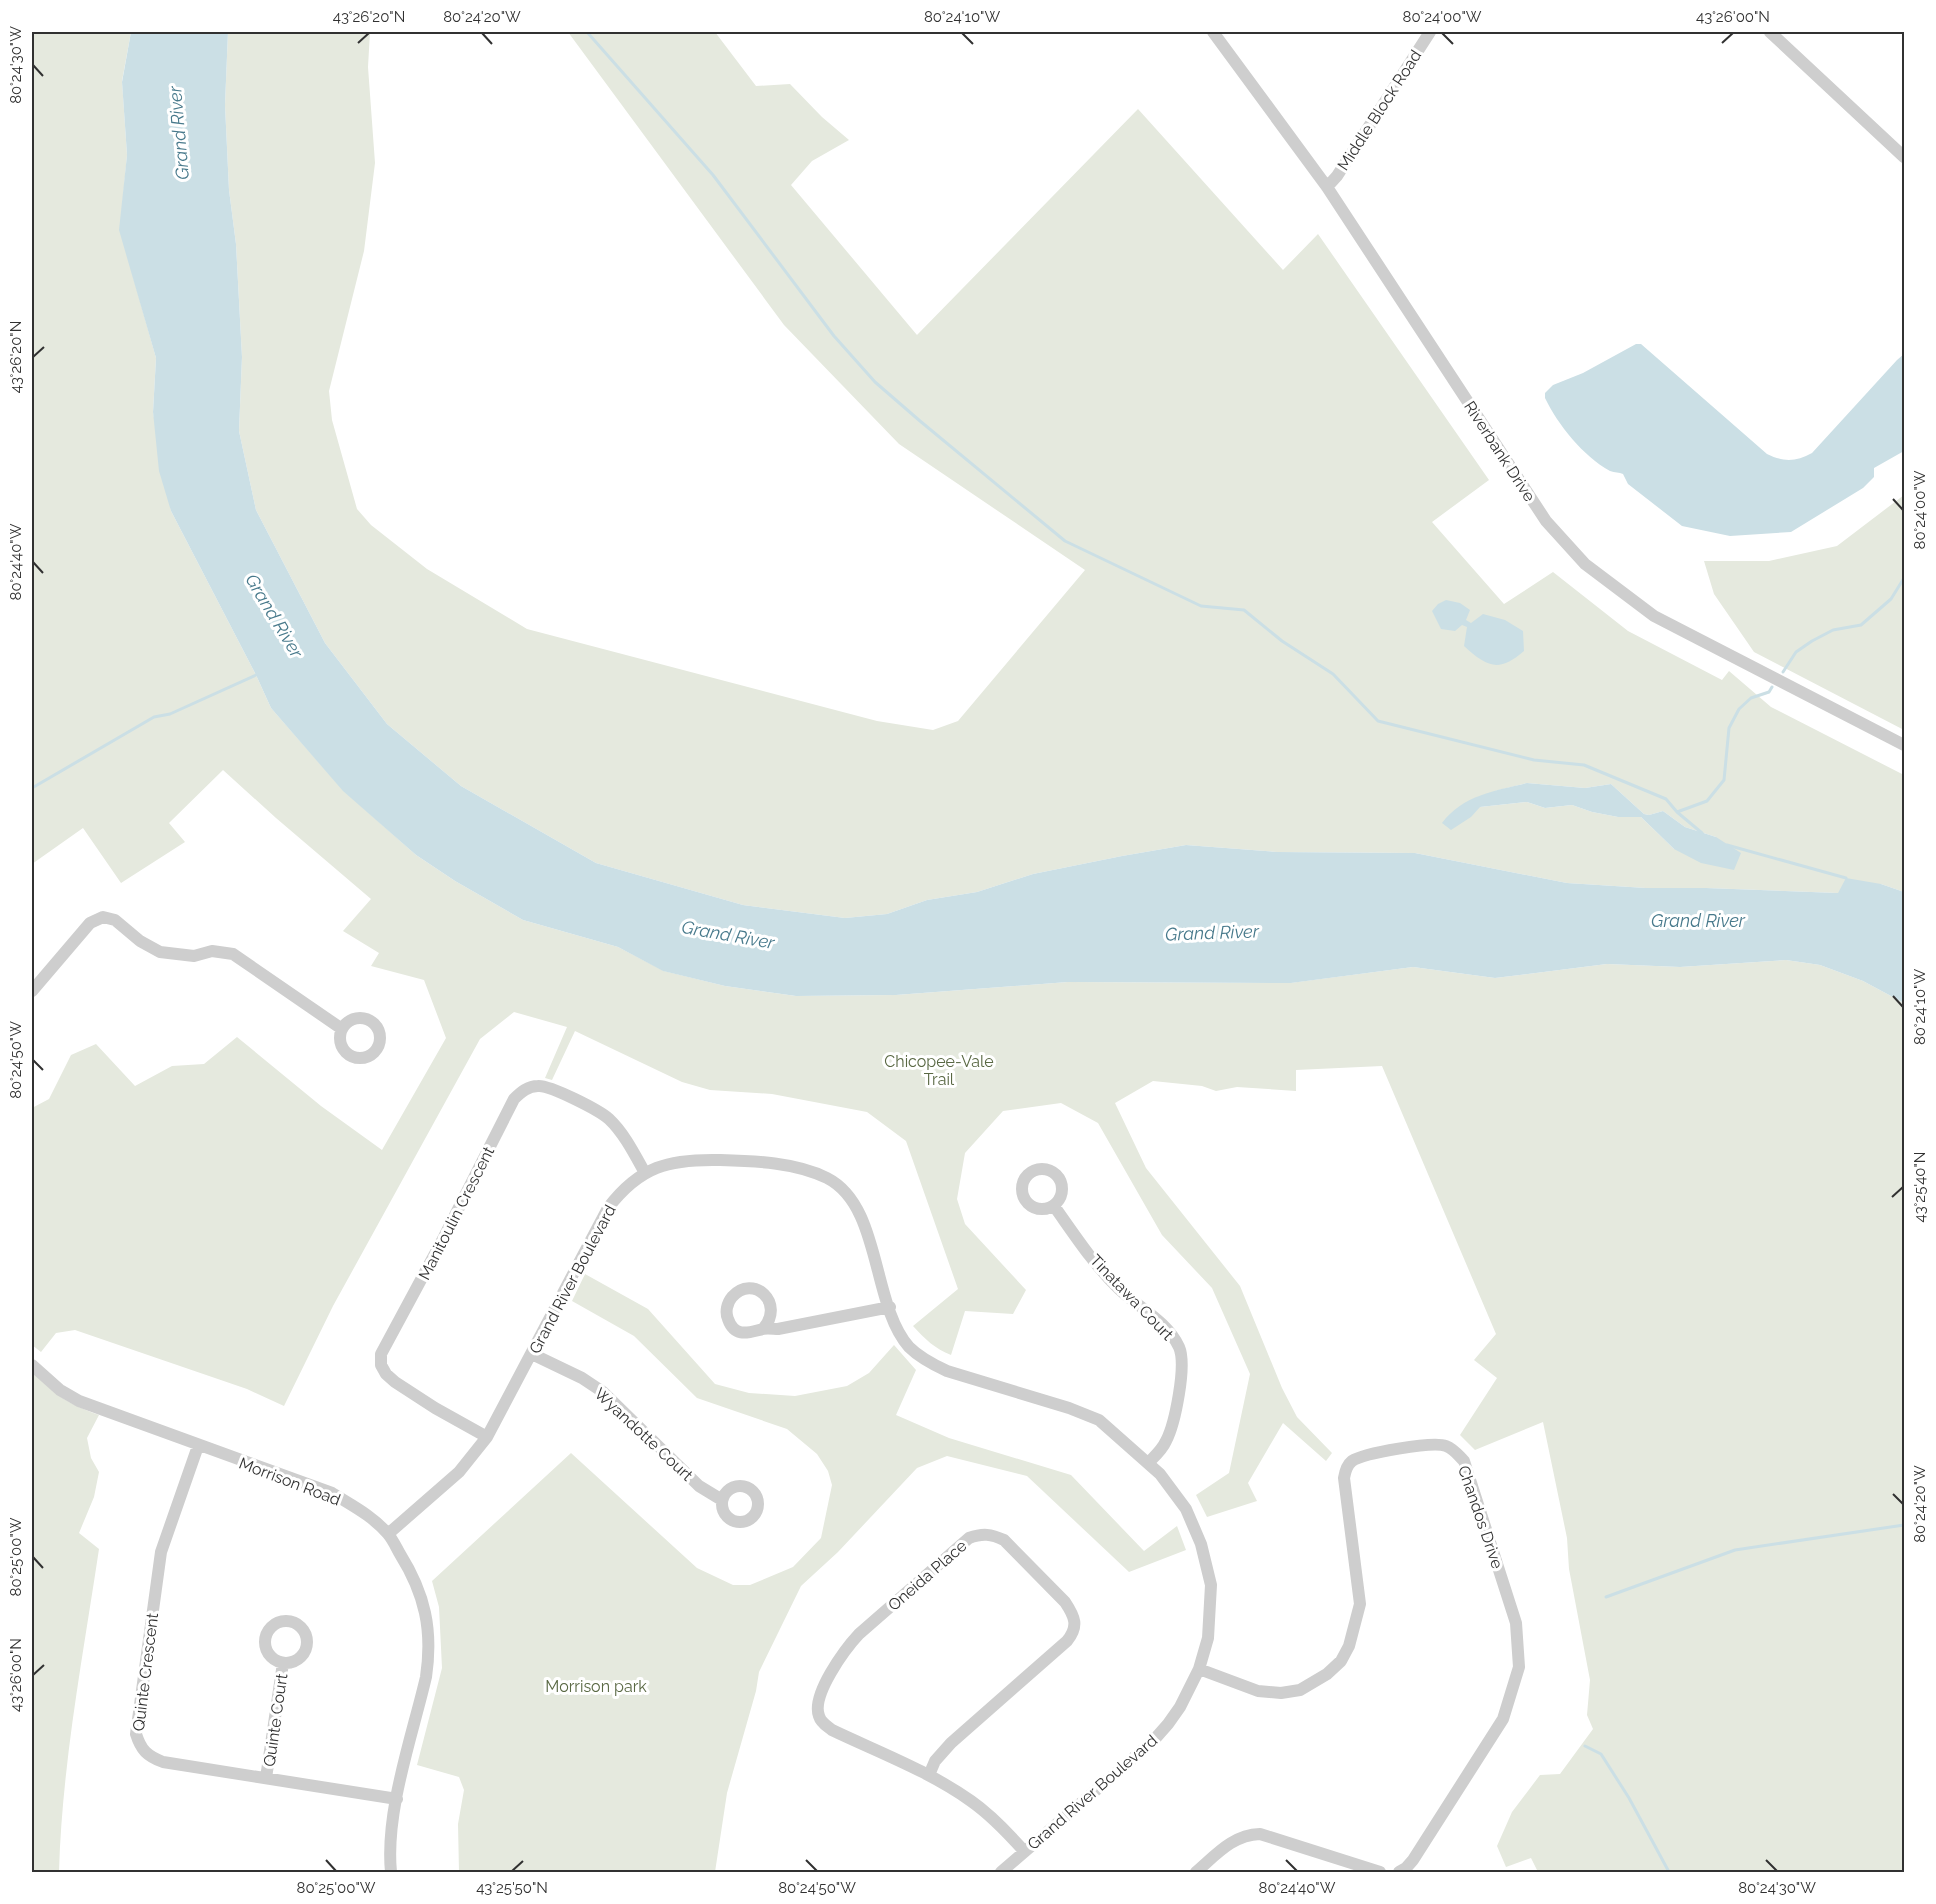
<svg xmlns="http://www.w3.org/2000/svg" width="1936" height="1904" viewBox="0 0 1936 1904" font-family="Raleway,sans-serif">
<rect width="100%" height="100%" fill="#fff"/>
<path fill="#e5e9de" fill-rule="evenodd" d="M32 32H131L122 81 127 155 120 230 156 358 153 412 171 511 256 675 271 708 343 790 416 855 455 881 523 920 618 947 664 971 725 986 796 996 896 995 1068 982 1290 983 1413 967 1495 978 1607 964 1680 967 1786 960 1820 965 1863 981 1904 1003V1872H1538L1531 1858 1506 1867 1497 1846 1512 1812 1540 1775 1560 1774 1593 1729 1587 1715 1590 1680 1569 1569 1567 1538 1543 1422 1475 1450 1460 1435 1497 1378 1474 1360 1496 1334 1382 1066 1296 1070V1091L1237 1087 1216 1091 1202 1086 1153 1081 1115 1103 1146 1168 1240 1286 1282 1388 1297 1417 1332 1453 1326 1461 1283 1423 1248 1483 1257 1501 1207 1517 1196 1495 1229 1473 1250 1374 1212 1288 1162 1235 1098 1123 1061 1103 1003 1111 965 1153 957 1199 965 1224 1026 1290 1013 1314 965 1311 951 1355C935 1349 925 1339 913 1326L958 1289 906 1141 867 1112 772 1094 710 1090 682 1082 575 1031 552 1080 545 1078 567 1027 514 1012 480 1039 333 1306 284 1406 247 1389 75 1330 56 1333 41 1352 32 1345V1108L49 1099 71 1055 96 1044 135 1086 172 1066 204 1064 237 1037 321 1106 382 1150 446 1038 424 980 371 966 379 953 343 931 371 899 276 818 223 770 169 823 185 842 121 883 83 828 32 864V656L33 653 32 648Z
M228 32H370L368 67 375 163 364 251 329 391 332 420 357 509 371 525 427 569 527 629 877 721 933 730 958 721 1085 570 899 444 784 325 568 32H715L756 86 790 84 822 117 849 140 812 161 791 185 917 335 1138 109 1283 270 1318 234 1489 480 1432 522 1504 604 1553 572 1628 631 1722 680 1729 671 1771 707 1904 775V892L1881 884 1838 893 1706 888H1646L1567 883 1415 853 1277 852 1186 845 1122 856 1033 874 977 892 927 900 887 914 845 918 743 905 596 863 461 786 387 724 325 643 256 510 239 431 242 357 236 244 229 190 225 105ZM1527 783 1585 788 1611 784 1644 814 1649 815 1663 811 1685 827 1716 837 1674 849 1641 817H1618L1592 812 1572 805 1545 808 1527 802 1480 807 1495 791Z
M1904 495V730L1754 652 1714 594 1704 561H1769L1837 546Z
M585 1274 648 1309 715 1384 749 1393 795 1396 847 1386 869 1373 894 1345 916 1370 896 1415 949 1438 1071 1475 1144 1551 1177 1526 1186 1550 1129 1572 1027 1476 947 1456 917 1468 838 1552 801 1586 759 1672 756 1691 727 1793 715 1872H459L458 1824 464 1790 459 1777 417 1765 442 1668 439 1607 432 1581 571 1453 697 1568 733 1585H750L793 1567 821 1538 832 1485 828 1471 817 1454 787 1429 697 1398 634 1336 572 1301Z
M32 1371C57 1396 64 1402 99 1415L87 1438 91 1458 99 1472 94 1497 79 1533 99 1549C83 1656 62 1764 59 1872H32Z"/>
<path fill="#cbdfe5" d="M131 32H228L225 105 229 190 236 244 242 357 239 431 256 510 325 643 387 724 461 786 596 863 743 905 845 918 887 914 927 900 977 892 1033 874 1122 856 1186 845 1277 852 1415 853 1567 883 1646 888H1706L1838 893 1846 878 1881 884 1904 892V1003L1863 981 1820 965 1786 960 1680 967 1607 964 1495 978 1413 967 1291 983 1068 982 896 995 796 996 725 986 663 971 618 947 523 920 455 881 416 855 343 791 271 708 256 675 171 511 159 471 153 412 156 358 119 230 127 155 122 82Z
M1636 344H1641L1767 454C1783 462 1796 462 1812 453L1897 360 1904 354V451L1874 468V477L1863 488 1791 532 1730 536 1682 526 1628 484 1623 474C1619 472 1615 473 1610 471 1583 456 1558 425 1545 398V393L1553 385 1583 373Z
M1446 600 1460 603 1470 610 1466 620 1471 623 1483 614 1505 620 1523 631 1524 651C1499 673 1487 667 1464 646L1467 627 1462 625 1455 631 1441 629 1432 611 1438 604Z
M1527 783 1585 788 1611 784 1644 814 1649 815 1663 811 1685 827 1716 837 1741 853 1734 870 1701 863 1674 849 1641 817H1618L1592 812 1572 805 1545 808 1527 802 1480 807 1471 817 1451 830 1442 823C1463 795 1495 791 1527 783Z"/>
<g fill="none" stroke-linecap="round" stroke-linejoin="round">
<path stroke="#cbdfe5" stroke-width="3" d="M587 32 713 175 834 336 875 382 920 421 1065 541 1201 606 1244 610 1282 641 1333 674 1378 721 1534 760 1584 765 1666 799 1677 812 1702 833
M1783 672 1796 652 1812 641 1833 630 1861 625 1891 599 1904 578
M32 788 154 717 170 714 256 675
M1677 812 1707 801 1724 780 1729 728 1739 709 1751 698 1769 692 1772 687
M1727 845 1846 878
M1606 1597 1735 1550 1904 1525
M1585 1746 1601 1754 1629 1798 1669 1872"/>
<path stroke="#cecece" stroke-width="12" d="M1213 32 1327 187 1546 521 1585 564 1654 616 1904 745
M1770 32 1904 157
M1327 187 1337 176 1430 32
M32 991 90 923 103 917 115 920 140 941 160 952 194 956 212 951 233 954 342 1029
M340 1038a20 20 0 1 1 40 0a20 20 0 1 1-40 0Z
M1022 1189a20 20 0 1 1 40 0a20 20 0 1 1-40 0Z
M1054 1206C1074 1234 1094 1265 1119 1289 1139 1308 1167 1321 1179 1347 1187 1365 1175 1424 1166 1441 1162 1450 1155 1456 1149 1462
M763 1329C786 1303 753 1273 732 1297 727 1303 725 1312 728 1319 735 1339 750 1332 763 1329 767 1328 774 1329 778 1329L890 1307
M532 1354 582 1378 603 1392 699 1486 722 1500
M32 1365 60 1390 79 1401 332 1493C351 1505 373 1516 388 1534 393 1540 396 1547 400 1554 425 1594 433 1630 426 1677 412 1737 385 1812 391 1872
M487 1437 435 1408 395 1382 386 1374 381 1365V1354L444 1237 514 1099C521 1092 528 1086 538 1086 550 1085 599 1110 609 1119 624 1133 635 1155 645 1173
M198 1446 161 1552 136 1734C141 1750 147 1756 163 1762L397 1799
M722 1504a18 18 0 1 1 36 0a18 18 0 1 1-36 0Z
M388 1534 459 1472 487 1437 608 1208C640 1166 669 1159 719 1160 754 1161 795 1162 827 1178 882 1206 871 1304 909 1347 920 1358 934 1365 947 1371L1069 1408 1099 1420 1160 1474 1186 1509 1201 1544 1211 1585 1208 1638 1199 1669 1180 1707 1168 1724 1153 1741 1001 1872
M265 1642a21 21 0 1 1 42 0a21 21 0 1 1-42 0Z
M1199 1669 1258 1691 1281 1693 1300 1690 1327 1674 1341 1661 1349 1646 1360 1604 1344 1478C1345 1472 1347 1465 1352 1461 1364 1453 1433 1441 1446 1446 1454 1449 1458 1455 1464 1461L1516 1623 1519 1667 1503 1719 1413 1860 1406 1868 1399 1872
M929 1775 935 1761 951 1743 1067 1641C1079 1626 1075 1617 1065 1602L1004 1540C991 1534 983 1533 969 1538L859 1634C845 1649 811 1695 819 1716 821 1723 827 1726 832 1730 878 1752 929 1771 971 1801 991 1815 1008 1833 1024 1851
M266 1778 283 1663
M1196 1872C1216 1855 1232 1835 1260 1834L1380 1872"/>
</g>
<path fill="none" stroke="#313131" stroke-width="2" d="M482 33 492 44M962 33 973 44M1442 33 1453 44M358 43 369 33M1722 43 1733 33M33 65 43 76M33 357 44 347M1893 499 1903 510M33 562 43 573M1893 996 1903 1007M33 1060 43 1070M1892 1197 1903 1187M1893 1494 1903 1504M33 1557 43 1568M33 1675 44 1665M326 1860 336 1871M806 1860 817 1871M1286 1860 1297 1871M1766 1860 1777 1871M512 1871 523 1861"/>
<g text-anchor="middle" stroke-width="6" stroke-linejoin="round" paint-order="stroke">
<g font-size="16" fill="#313131" stroke="#fff">
<text transform="translate(1379 110) rotate(-57)" y="6">Middle Block Road</text>
<text transform="translate(1500 451) rotate(57)" y="6">Riverbank Drive</text>
<text transform="translate(456 1213) rotate(-63)" y="6">Manitoulin Crescent</text>
<text transform="translate(572 1279) rotate(-62)" y="6">Grand River Boulevard</text>
<text transform="translate(1132 1297) rotate(46)" y="6">Tinatawa Court</text>
<text transform="translate(644 1434) rotate(43)" y="6">Wyandotte Court</text>
<text transform="translate(290 1481) rotate(21)" y="6">Morrison Road</text>
<text transform="translate(1481 1517) rotate(71)" y="6">Chandos Drive</text>
<text transform="translate(927 1575) rotate(-41)" y="6">Oneida Place</text>
<text transform="translate(145 1672) rotate(-83)" y="6">Quinte Crescent</text>
<text transform="translate(275 1720) rotate(-82)" y="6">Quinte Court</text>
<text transform="translate(1092 1792) rotate(-41)" y="6">Grand River Boulevard</text>
</g>
<g font-size="16" fill="#596843" stroke="#fff">
<text x="939" y="1067">Chicopee-Vale<tspan x="939" dy="18">Trail</tspan></text>
<text x="596" y="1692">Morrison park</text>
</g>
<g font-size="18" font-style="italic" fill="#47798b" stroke="#fff">
<text transform="translate(179 133) rotate(-95)" y="6">Grand River</text>
<text transform="translate(274 616) rotate(59)" y="6">Grand River</text>
<text x="1698" y="927">Grand River</text>
<text transform="translate(1212 933) rotate(-2)" y="6">Grand River</text>
<text transform="translate(728 935) rotate(10)" y="6">Grand River</text>
</g>
</g>
<rect width="1936" height="1904" fill="none" stroke="#ffffff" stroke-width="66"/>
<rect x="33" y="33" width="1870" height="1838" fill="none" stroke="#313131" stroke-width="2"/>
<g font-size="15" text-anchor="middle" fill="#313131">
<text x="369" y="22">43°26'20"N</text>
<text x="482" y="22">80°24'20"W</text>
<text x="962" y="22">80°24'10"W</text>
<text x="1442" y="22">80°24'00"W</text>
<text x="1733" y="22">43°26'00"N</text>
<text transform="translate(16 65) rotate(-90)" y="5">80°24'30"W</text>
<text transform="translate(16 357) rotate(-90)" y="5">43°26'20"N</text>
<text transform="translate(1920 510) rotate(-90)" y="5">80°24'00"W</text>
<text transform="translate(16 562) rotate(-90)" y="5">80°24'40"W</text>
<text transform="translate(1920 1007) rotate(-90)" y="5">80°24'10"W</text>
<text transform="translate(16 1060) rotate(-90)" y="5">80°24'50"W</text>
<text transform="translate(1920 1187) rotate(-90)" y="5">43°25'40"N</text>
<text transform="translate(1920 1504) rotate(-90)" y="5">80°24'20"W</text>
<text transform="translate(16 1557) rotate(-90)" y="5">80°25'00"W</text>
<text transform="translate(16 1675) rotate(-90)" y="5">43°26'00"N</text>
<text x="336" y="1893">80°25'00"W</text>
<text x="512" y="1893">43°25'50"N</text>
<text x="817" y="1893">80°24'50"W</text>
<text x="1297" y="1893">80°24'40"W</text>
<text x="1777" y="1893">80°24'30"W</text>
</g>
</svg>
